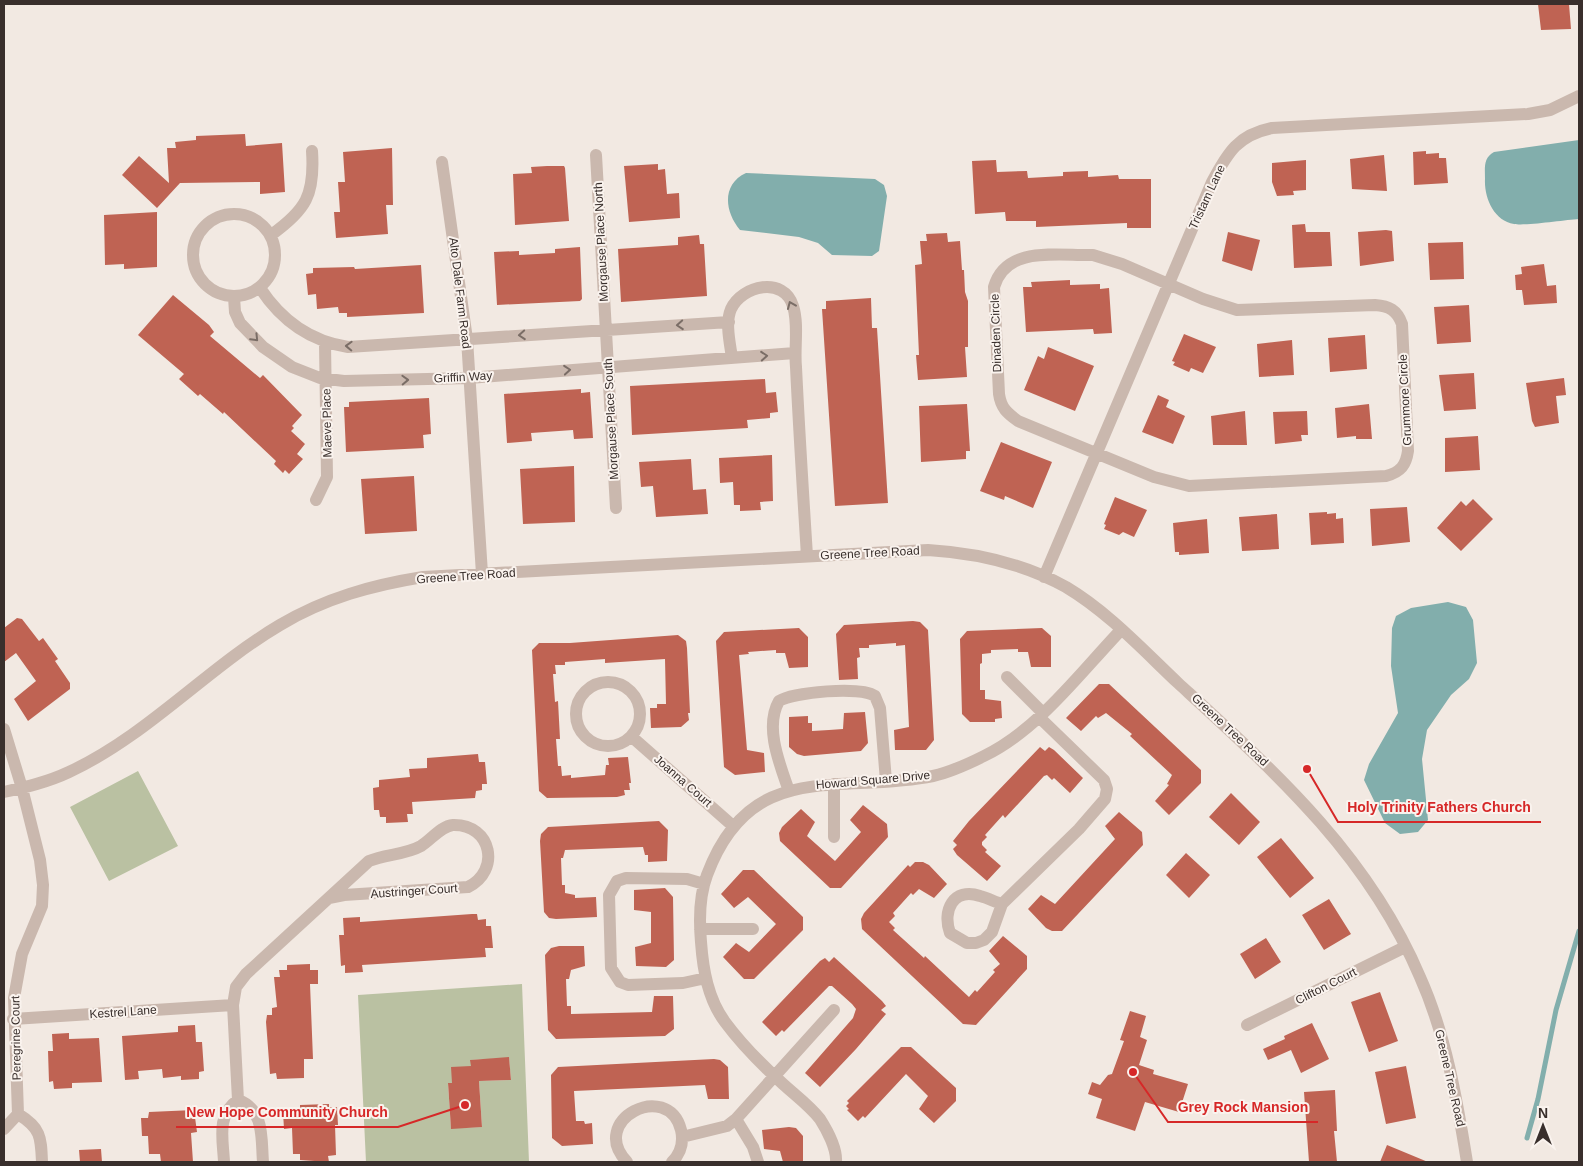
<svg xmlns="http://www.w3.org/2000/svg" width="1583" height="1166" viewBox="0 0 1583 1166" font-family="Arial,sans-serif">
<rect width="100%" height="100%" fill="#f2e9e2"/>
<path fill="#bac1a2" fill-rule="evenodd" d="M138 771 178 846 109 881 70 807Z
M522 984 529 1162H366L358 995ZM509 1058 511 1080 479 1081 482 1127 451 1128 448 1084 452 1083 471 1066V1060Z"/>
<path fill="#82aeac" d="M1579 140V219C1564 220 1526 226 1514 224 1494 221 1484 198 1485 179 1485 168 1483 158 1494 152Z
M746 173 875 179 884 185 887 196 879 251 872 256 832 255 818 243 799 237 740 230C724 211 722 184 746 173Z
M1448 602 1466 607 1473 620 1477 663 1469 679 1451 695 1427 730 1422 759 1428 820 1418 832 1400 834 1385 823 1364 780 1369 764 1398 713 1391 666 1392 628 1396 616 1411 608Z"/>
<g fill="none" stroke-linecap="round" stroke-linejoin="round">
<path stroke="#82aeac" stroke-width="5" d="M1527 1138 1538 1099 1556 1010 1579 931"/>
</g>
<path fill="#bf6353" d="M1538 4H1569L1571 29 1541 30Z
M245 134 246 146 282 143 285 192 260 194V182L180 183 157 208 122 175 139 156 169 183 167 148H176L175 142 196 140V136Z
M392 148 393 205H386L388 234 336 238 334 212H340L338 182H345L343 152Z
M1426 151V154L1439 153V158H1446L1448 183 1414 185 1413 152Z
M1384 155 1387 191 1352 189 1350 159Z
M996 160 997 172 1027 171 1028 178 1063 176V172L1088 171V177L1118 175 1119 179H1151V228H1127V223L1036 227V221H1006L1005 212 975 214 972 161Z
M1306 160V190L1293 191 1294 195 1277 196 1272 182V163Z
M658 164V170L665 169 667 194 679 193 680 218 629 222 624 166Z
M547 166H564L565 168 569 221 515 225 513 174 532 173 531 167Z
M157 212V267L124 269V264L105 265 104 215Z
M1305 224 1306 232H1330L1332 266 1294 268 1292 225Z
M1386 230 1392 231 1394 261 1360 266 1358 232Z
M1228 232 1260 240 1252 271 1222 261Z
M947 233 948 242 960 241 962 270H964L965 292 968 301V347H965L967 377 918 380 916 355H919L915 265 922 264 920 241H927L926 234Z
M699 235 700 244H704L707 296 621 302 618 249 678 245V237Z
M1463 242 1464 279 1430 280 1428 243Z
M580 247 582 299 580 301 497 305 494 252 519 251V255L555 253V249Z
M1544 264 1547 286 1556 285 1557 303 1524 305 1522 290H1516L1515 275 1522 274 1521 267Z
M421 265 424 313 347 317V313H339L338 307 317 309 316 294 308 295 306 274 313 273V268L354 267 355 269Z
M1070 280V285L1100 284V289L1109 288 1112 333 1094 334 1093 329 1026 332 1023 287H1032L1031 282Z
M173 295 209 325 214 332 210 336 260 378 263 375 302 415 292 426 294 428 291 431 305 444 297 454 303 459 289 474 285 470 283 473 274 464 276 461 224 412 223 414 200 394 198 396 179 379 184 374 138 335Z
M871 298 872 328H877L888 503 835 506 822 309H826V301Z
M1469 305 1471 342 1437 344 1434 307Z
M1184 334 1216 347 1203 373 1191 368 1189 372 1173 365 1175 362 1172 361Z
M1365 335 1367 369 1330 372 1328 338Z
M1292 340 1294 375 1259 377 1257 344Z
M1048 347 1094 366 1075 411 1024 390 1038 356 1044 359Z
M1474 373 1476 409 1444 411 1439 375Z
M1564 378 1566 395 1556 396 1559 423 1535 427 1532 421 1526 383Z
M765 379 766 393 776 392 778 412 770 413V418L747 420 748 428 632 435 630 386Z
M581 389V393L590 392 593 438 574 439 573 430 531 433 532 441 507 443 504 394Z
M1158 395 1169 400 1166 407 1185 416 1173 444 1142 432Z
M429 398 431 434 423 435 424 448 346 452 344 407H349V402Z
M967 404 970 451H966V459L921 462 919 406Z
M1369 404 1372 439H1356V436L1337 438 1335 408Z
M1245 411 1247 445H1213L1211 416Z
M1307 411 1308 435H1301L1302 441 1275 444 1273 412Z
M1478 436 1480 470 1445 472V438Z
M1001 442 1052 462 1033 508 1005 496 1004 500 980 491Z
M772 455 773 501 760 502 761 510 740 511V505H734L733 482 720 483 719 458Z
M691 459 693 490 706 489 708 514 656 517 653 486 641 487 639 462Z
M574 466 575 522 523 524 520 469Z
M414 476 417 531 365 534 361 479Z
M1115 497 1147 510 1134 537 1123 532 1119 535 1104 529 1106 525 1104 524Z
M1473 499 1493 519 1461 551 1437 528 1461 501 1466 506Z
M1407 507 1410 542 1372 546 1370 509Z
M1327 512V514L1336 513V519L1343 518 1344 543 1311 545 1309 513Z
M1277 514 1279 549 1242 551 1239 517Z
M1207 519 1209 553 1179 555V552H1175L1173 523Z
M17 618 22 619 39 641 43 638 58 659 55 661 70 683V689L28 721 14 699 36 681 16 653 4 662V628Z
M913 621 920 622 928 630 934 740 926 750H895L894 730 909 727 905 645 896 646V643L869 645V648H859L860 657 857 658 858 679 839 680 836 634 844 625Z
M799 628 808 637V667L789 668 785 653H776V650L748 652 749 654 739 655 747 750 764 753 765 772 735 775 724 767 716 641 724 632Z
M1042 628 1051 636V667H1031L1028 652H1018V649L991 650V653L982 654V663L980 664V690H985V699L1001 701 1002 718 995 719V722H970L962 714 960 639 967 631Z
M678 635 686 641 687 648 690 713H688L689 720 681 727 651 728 650 708H657V704H666L665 659 605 663V659L565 662V665H555L556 674H553L555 702 558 701 560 739H556L558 766H561L562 776 571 775V778L605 775 606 765H609L608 758 628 757 631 783H629L630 790H624L625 795 617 797 547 798 539 791 532 650 539 643H570Z
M1099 684H1109L1201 770V783L1169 815 1155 801 1169 785 1167 784 1172 775 1130 736 1132 734 1106 713 1098 718 1096 716 1081 731 1066 718Z
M865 712 868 743 861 751 804 756 797 754 789 747V717L808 716V723H812V731L829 730 843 729 844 713Z
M1040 747 1045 751 1049 747 1054 750 1083 778 1070 793 1054 778 1052 780 1047 775 1044 776 1005 818 1003 815 985 835 987 837 982 842V845L987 850 985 852 1001 866 987 881 957 855 953 849 957 845 953 841 969 821Z
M478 754 479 762H485L487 784H482V790L476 791 475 798 412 802 413 814H407L408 822 386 823V817H380L379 810H374L373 788 379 787V780L410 777 409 769 427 768V758Z
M1231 793 1260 822 1239 845 1209 817Z
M863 805 887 824 888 837 841 888H830L780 841 779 833 782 827 801 809 815 822 807 836 835 861 861 832 850 820Z
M1119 812 1142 832 1143 845 1062 931H1052L1046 928 1028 909 1041 895 1055 904 1115 839 1105 826Z
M659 821 668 830 667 861 648 862V855H645L643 847 565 850 563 858H561L562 885H565V893L575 895V898L596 897 597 917 556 919 549 918 544 912 540 841 541 834 548 827Z
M1281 838 1314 878 1290 898 1257 857Z
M1186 853 1210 875 1189 898 1166 875Z
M915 862H923L929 865 947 884 934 898 919 889 913 895 911 893 893 913 895 916 889 922 895 928 893 930 924 958 925 956 969 997 975 990 977 992 995 972 993 970 1000 964 989 951 1003 936 1027 956V969L976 1025 963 1024 862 929 861 919 864 913 908 865 910 867Z
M743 870H754L803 917V930L754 979H744L723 957 736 943 749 952 776 924 748 897 734 908 721 894Z
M665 888 673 897 674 960 666 967 636 966 635 947 651 943V912L634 910V890Z
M1329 899 1351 934 1324 950 1302 915Z
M472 914H477L478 920 486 919V926H491L493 948H485L486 957 362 965 363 972 345 973V965L341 966 339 935H344L343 918 360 917V922Z
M1266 938 1281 962 1255 979 1240 954Z
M559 946H584L585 966 571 970 569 979H566L567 1006H571V1014L652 1012 654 996H673L674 1029 665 1036 556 1039 548 1030 545 955 551 948Z
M834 957 882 1001 886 1006 881 1010 886 1014 856 1049 820 1087 805 1073 853 1018 856 1009 852 1004 832 986H829L784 1032 782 1030 776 1036 762 1022 820 961 825 958 829 962Z
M310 964V970H318V984H310L313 1059H304V1078L277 1079 276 1073 270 1074 266 1022 267 1015H272V1008L277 1007 274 977H280L279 970H287V965Z
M1380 992 1398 1041 1369 1052 1351 1002Z
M1130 1011 1146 1016 1140 1037 1147 1040 1139 1065 1154 1070 1153 1074 1188 1084 1179 1112 1145 1102 1135 1131 1096 1118 1102 1099 1088 1094 1092 1082 1100 1085 1108 1075 1112 1074 1124 1041 1120 1040Z
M1312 1023 1329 1059 1301 1073 1291 1050 1268 1060 1263 1049 1285 1039 1284 1036Z
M195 1025 196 1042H202L204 1071 199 1072V1079L181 1080V1076L163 1078 162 1069 138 1071 139 1079 125 1080 122 1036 178 1032V1026Z
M69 1033V1039L99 1038 102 1082 72 1083V1088L54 1089 53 1081 49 1082 48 1051H53L52 1034Z
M901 1047H911L956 1088V1101L934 1123 919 1109 928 1096 906 1074 865 1118 863 1116 858 1121 847 1110 849 1109 846 1106 849 1103 847 1101Z
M509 1057 511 1080 479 1081 482 1127 451 1129 448 1083H452L451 1067 471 1066 470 1060Z
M714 1059 720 1060 728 1067 729 1099H708L705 1085 574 1091 576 1121H584L585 1124 592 1123 593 1144 562 1146 552 1138 551 1075 558 1067Z
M1406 1066 1416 1118 1386 1124 1375 1072Z
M1335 1090 1337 1131H1334L1337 1162H1309L1304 1092Z
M329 1104V1107H337L338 1125H335L336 1155 328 1156 329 1162 300 1160V1154H293L292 1128 284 1129 283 1112 300 1111V1105Z
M194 1110 197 1132 191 1133 193 1162H161L160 1154H149L148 1136H142L141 1118H148L149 1112Z
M789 1127 796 1128 803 1136V1162H783L780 1151 764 1149 762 1130Z
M1387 1145 1428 1162H1380Z
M101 1149 102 1162H80L79 1150Z"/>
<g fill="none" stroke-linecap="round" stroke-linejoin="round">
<path stroke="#cab8ae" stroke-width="12" d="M596 155 616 508
M442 162 467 339 482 574
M193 255a41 41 0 1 1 82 0a41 41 0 1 1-82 0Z
M271 235C306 210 315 195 312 151
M1093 255 1122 264 1203 299 1237 310 1375 305C1389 306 1397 310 1402 324L1408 451C1406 465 1401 472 1386 476L1189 486 1154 477 1018 421C1007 413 1001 408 999 394L994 287C1006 245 1058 256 1093 255Z
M260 288C281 320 309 341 348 347L729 322
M234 297 235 312 240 323 263 347 292 367 320 378 344 381 469 378 795 353
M732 358C730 343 725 323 731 309 742 285 784 276 793 306 799 325 794 348 796 367 799 430 803 493 807 556
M316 500 327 477 325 343
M1044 577 1212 182C1228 152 1238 135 1272 128L1528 114 1550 110 1579 96
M1007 677 1043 713
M576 714a32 32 0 1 1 64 0a32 32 0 1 1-64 0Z
M4 729 22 788 40 860 43 885 42 906 22 954 14 998 18 1114
M632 737 733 826
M834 784V837
M789 791C780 765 764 727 779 701 793 692 861 686 875 696L880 708 886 781
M4 792C26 787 48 782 69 772 147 736 207 668 280 625 325 598 373 585 423 577L928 550C976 553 1023 563 1066 587 1108 612 1143 650 1178 683 1274 771 1368 854 1420 977 1446 1035 1457 1100 1467 1162
M704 884 687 879 626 878 617 881 609 895 611 968 620 982 628 985 683 983 706 978
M1002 904C995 902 988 898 980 896 953 887 942 911 950 933L967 943H976L984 940 992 932 1002 904 1079 829 1105 799 1107 789 1104 780 1039 717
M700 929H753
M13 1019 233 1005
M1247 1025 1405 947
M238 1100 233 1005 236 987 246 974 369 861C385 854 405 855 421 846 431 840 441 826 453 825 492 824 501 871 468 887L344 895 329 898
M238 1100C265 1110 261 1138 263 1162
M18 1114C41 1128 41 1137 42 1162
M736 1119 753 1147 758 1162
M4 1129 18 1114
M682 1137 727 1126 736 1119 834 1010
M224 1162C223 1139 216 1115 238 1100
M627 1162C587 1120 668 1079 681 1130 684 1143 681 1153 672 1162
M836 1162C837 1149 827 1130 820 1119 810 1106 795 1095 783 1084 762 1065 742 1045 725 1022 708 999 703 970 701 942 699 919 699 896 707 875 751 757 839 795 933 776 951 772 968 764 984 756 1038 730 1080 673 1121 630"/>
</g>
<defs><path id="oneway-chevron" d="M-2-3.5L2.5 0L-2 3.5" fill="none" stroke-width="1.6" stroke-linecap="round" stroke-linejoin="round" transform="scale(1.25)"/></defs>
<g stroke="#7a6d66">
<use href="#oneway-chevron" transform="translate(791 305) rotate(-113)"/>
<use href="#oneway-chevron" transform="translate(680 325) rotate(176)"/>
<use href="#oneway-chevron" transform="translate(522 335) rotate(176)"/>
<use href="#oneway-chevron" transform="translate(255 338) rotate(46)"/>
<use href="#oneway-chevron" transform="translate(349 346) rotate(-178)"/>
<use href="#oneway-chevron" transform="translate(764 356) rotate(-4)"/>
<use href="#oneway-chevron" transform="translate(567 370) rotate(-5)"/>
<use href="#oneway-chevron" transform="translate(405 380) rotate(-2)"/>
</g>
<g text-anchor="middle" stroke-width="4" stroke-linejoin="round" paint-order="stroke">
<g font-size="12" fill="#392f2c" stroke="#faf3ee">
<text transform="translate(1207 197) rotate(-65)" y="4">Tristam Lane</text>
<text transform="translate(601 242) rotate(-93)" y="4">Morgause Place North</text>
<text transform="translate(460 293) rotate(83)" y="4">Alto Dale Farm Road</text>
<text transform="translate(996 333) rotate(-92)" y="4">Dinaden Circle</text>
<text transform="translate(463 377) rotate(-3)" y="4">Griffin Way</text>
<text transform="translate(1405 400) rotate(-93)" y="4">Grummore Circle</text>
<text transform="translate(611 419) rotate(-93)" y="4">Morgause Place South</text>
<text transform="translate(327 423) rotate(-91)" y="4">Maeve Place</text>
<text transform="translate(870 553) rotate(-3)" y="4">Greene Tree Road</text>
<text transform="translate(466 576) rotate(-4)" y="4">Greene Tree Road</text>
<text transform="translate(1230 730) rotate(43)" y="4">Greene Tree Road</text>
<text transform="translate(873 780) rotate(-5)" y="4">Howard Square Drive</text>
<text transform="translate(683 781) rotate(41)" y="4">Joanna Court</text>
<text transform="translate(414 891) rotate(-4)" y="4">Austringer Court</text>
<text transform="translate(1326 986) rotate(-27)" y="4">Clifton Court</text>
<text transform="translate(123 1012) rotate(-4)" y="4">Kestrel Lane</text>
<text transform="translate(16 1038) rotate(-91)" y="4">Peregrine Court</text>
<text transform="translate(1450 1078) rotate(77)" y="4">Greene Tree Road</text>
</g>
</g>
<path fill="none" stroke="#d62828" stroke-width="2" d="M1307 769L1338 822H1541M1133 1072L1168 1122H1318M465 1105L398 1127H176"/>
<g fill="#d62828" stroke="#faf3ee" stroke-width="2">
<circle cx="1307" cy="769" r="5"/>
<circle cx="1133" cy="1072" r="5"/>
<circle cx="465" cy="1105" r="5"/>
</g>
<g font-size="14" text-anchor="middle" font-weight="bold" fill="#d62828" stroke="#faf3ee" stroke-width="4" stroke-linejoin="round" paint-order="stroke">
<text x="1439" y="812">Holy Trinity Fathers Church</text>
<text x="1243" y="1112">Grey Rock Mansion</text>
<text x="287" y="1117">New Hope Community Church</text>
</g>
<rect width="1583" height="1166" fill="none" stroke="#392f2c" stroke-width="10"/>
<g transform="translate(1543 1126)" stroke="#faf3ee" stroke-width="4" paint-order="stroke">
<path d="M0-4L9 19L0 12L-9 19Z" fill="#392f2c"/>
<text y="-8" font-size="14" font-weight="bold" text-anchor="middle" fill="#392f2c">N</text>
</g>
</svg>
